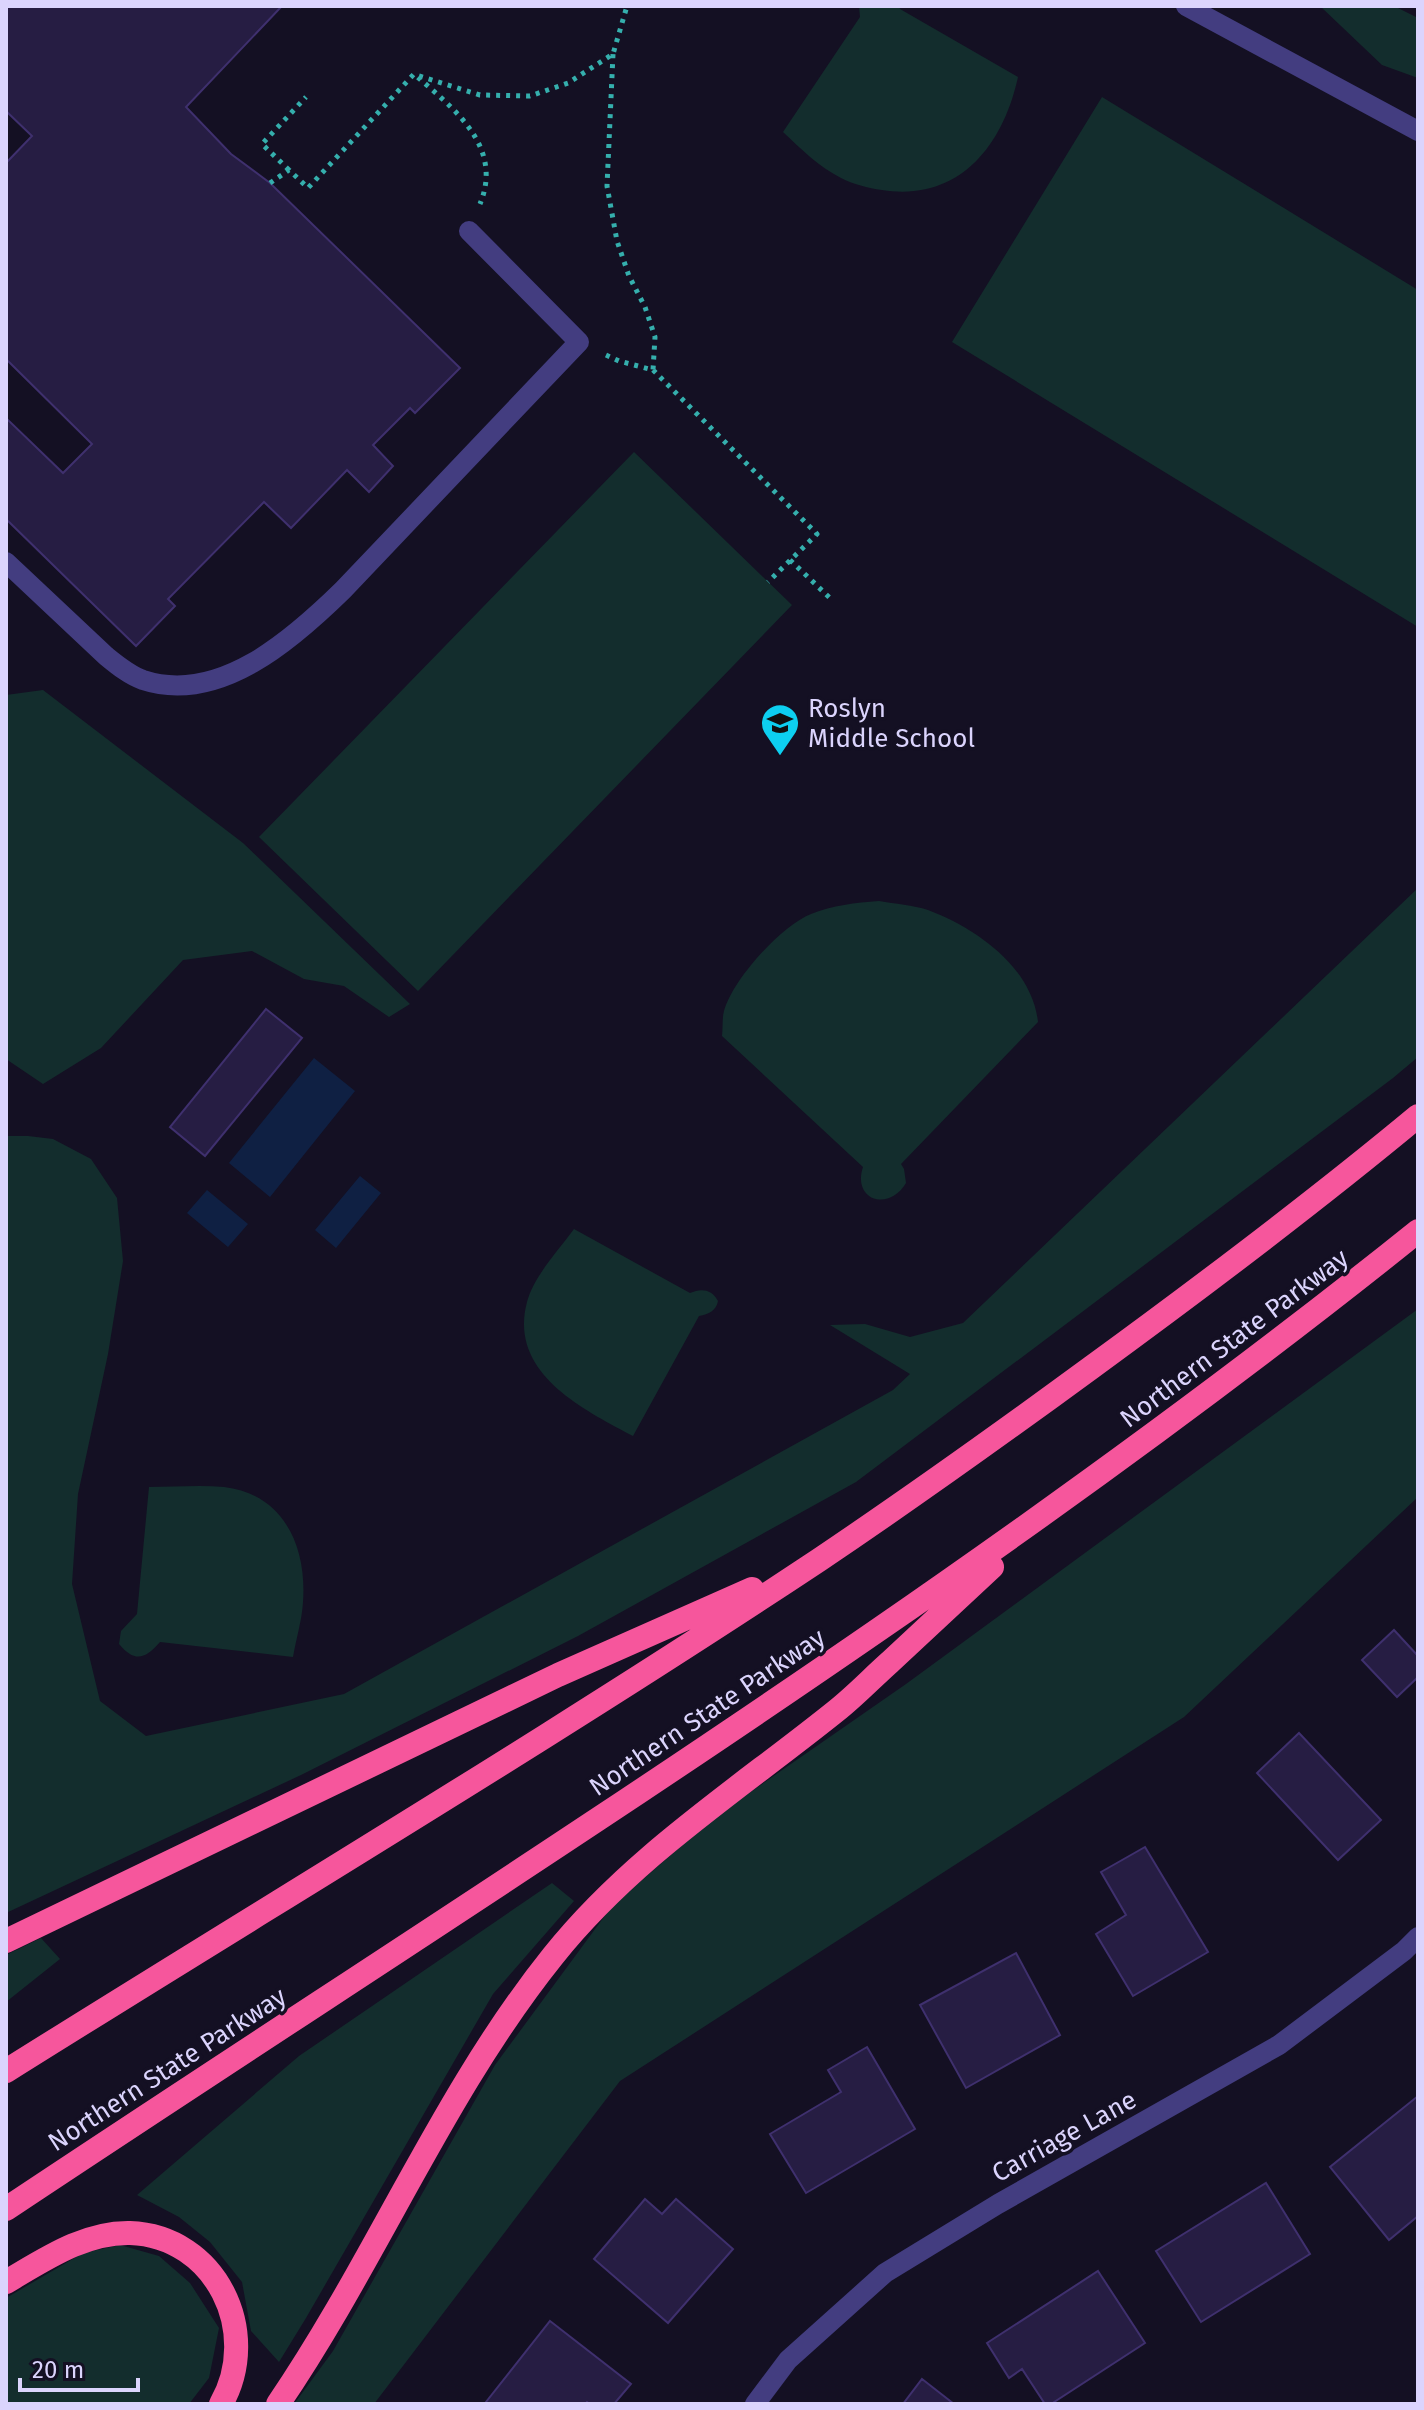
<svg xmlns="http://www.w3.org/2000/svg" width="1424" height="2410" viewBox="0 0 1424 2410" font-family="'Fira Sans',sans-serif">
<rect width="100%" height="100%" fill="#141023"/>
<path fill="#132d2d" d="M859 6H899L900 9 1018 77C1003 146 959 202 882 190 868 188 853 184 841 178 818 166 801 149 783 132L860 17Z
M1320 6H1394L1418 18V78L1382 65Z
M1102 97 1418 290V627L952 342Z
M634 452 792 605 418 991 259 837Z
M43 690 243 843 410 1004 389 1017 344 986 304 979 252 951 183 960 101 1048 43 1084 6 1059V695Z
M1418 888V1057L1393 1078 856 1482 578 1636 301 1775 6 1913V1136H28L53 1139 91 1159 117 1198 123 1261 108 1354 78 1494 72 1584 100 1701 146 1736 344 1694 893 1390 910 1374 830 1325 865 1324 910 1337 963 1323Z
M879 901C895 904 913 905 928 910 976 928 1032 967 1038 1022L901 1164 904 1169 906 1183C888 1213 852 1199 863 1167L722 1036C723 1028 722 1018 724 1011 733 979 781 926 811 914 833 905 855 903 879 901Z
M574 1229 690 1293C701 1288 712 1289 718 1301 716 1311 709 1314 699 1316L633 1436C583 1409 508 1373 527 1302 534 1276 558 1251 574 1229Z
M1418 1309V1497L1184 1717 620 2081 374 2404H294L333 2351 495 2065 612 1906 716 1816 906 1684Z
M149 1487C174 1487 200 1485 224 1487 284 1494 307 1547 303 1602 302 1620 296 1639 293 1657L160 1642C145 1659 135 1663 119 1644L121 1631 137 1614Z
M552 1883 574 1901 493 1994 306 2318 279 2362 251 2331 242 2282 210 2242 179 2217 137 2195 299 2056Z
M41 1938 60 1959 6 2002V1955Z
M120 2245 159 2256 190 2283 219 2328 209 2378 189 2404H6V2298L83 2253Z"/>
<path fill="#0f2043" d="M314 1058 355 1091 270 1197 229 1163Z
M360 1176 381 1193 336 1248 315 1230Z
M207 1190 248 1224 228 1247 187 1213Z"/>
<path fill="#261d43" stroke="#3f306e" stroke-width="2" d="M6 6H282L186 107 231 154 270 183 460 368 415 413 410 408 373 445 393 466 369 492 347 470 291 528 264 502 168 599 175 606 136 646 6 519V418L63 473 92 444 6 359V163L32 136 6 111Z
M266 1009 302 1038 205 1156 170 1127Z
M1394 1630 1418 1656V1677L1397 1697 1362 1660Z
M1299 1733 1381 1820 1338 1860 1257 1773Z
M1145 1847 1208 1952 1133 1996 1096 1934 1126 1915 1101 1872Z
M1016 1953 1060 2035 966 2088 920 2005Z
M867 2047 915 2129 806 2193 770 2134 841 2092 828 2070Z
M1418 2096V2216L1389 2240 1330 2167Z
M1266 2183 1310 2254 1201 2322 1156 2251Z
M645 2199 662 2214 676 2199 733 2249 668 2323 594 2259Z
M1098 2271 1145 2343 1051 2404H1045L1022 2369 1009 2378 987 2343Z
M550 2321 631 2384 614 2404H590L587 2402 585 2404H489L486 2402Z
M922 2379 954 2404H903Z"/>
<g fill="none" stroke-linecap="round" stroke-linejoin="round">
<path stroke="#35afad" stroke-width="5" stroke-dasharray="4 6" stroke-linecap="butt" d="M419 76 480 95 530 96 568 83 613 54 627 6
M289 170 262 144 306 97
M270 183 289 170 308 188 414 74C453 108 504 146 480 204
M606 355 619 361 653 370 655 337 645 307 629 276 617 241 607 186 613 54
M653 370 817 534 768 582
M790 560 831 599"/>
<path stroke="#433d80" stroke-width="20" d="M1186 6 1418 131
M6 562 106 656C117 665 129 675 143 680 219 705 293 639 343 590L579 342 469 231
M755 2404 788 2360 885 2273 998 2204 1279 2045 1404 1951 1418 1937"/>
<path stroke="#f6569c" stroke-width="24" d="M6 1941 558 1675 752 1589
M6 2071C277 1901 552 1737 819 1560 911 1498 1002 1433 1092 1367 1203 1286 1312 1204 1418 1116
M6 2209C482 1892 971 1590 1418 1231
M6 2282C44 2260 84 2232 130 2233 216 2236 262 2332 221 2404
M278 2404C377 2259 443 2093 553 1956 632 1857 739 1789 836 1711 855 1696 872 1678 890 1662 924 1630 958 1599 992 1567"/>
</g>
<defs>
<symbol id="school-pin" viewBox="-11 -11 22 30"><path d="M0 17L-7.5 6A9.5 9.5 0 1 1 7.5 6Z" fill="#0dcff0" stroke="#141023"/><path d="M0-5L7-2L0 1L-7-2ZM-4 1L0 2.5L4 1V4Q0 6-4 4Z" fill="#111"/></symbol>
</defs>
<g fill-rule="evenodd">
<use href="#school-pin" x="758" y="701" width="44" height="60"/>
</g>
<g text-anchor="middle" stroke-width="7" stroke-linejoin="round" paint-order="stroke">
<g font-size="26" fill="#dbd4fd" stroke="#141023" text-anchor="start">
<text x="808" y="717">Roslyn<tspan x="808" dy="30">Middle School</tspan></text>
</g>
<g font-size="26" fill="#dbd4fd" stroke="#141023">
<text transform="translate(1234 1338) rotate(-37)" y="9">Northern State Parkway</text>
<text transform="translate(707 1712) rotate(-34)" y="9">Northern State Parkway</text>
<text transform="translate(167 2069) rotate(-33)" y="9">Northern State Parkway</text>
<text transform="translate(1064 2136) rotate(-29)" y="9">Carriage Lane</text>
</g>
</g>
<rect width="1424" height="2410" fill="none" stroke="#dbd4fd" stroke-width="16"/>
<path d="M20 2378v12h118v-12" fill="none" stroke="#dbd4fd" stroke-width="4"/>
<text x="32" y="2378" font-size="24" fill="#dbd4fd" stroke="#141023" stroke-width="6" paint-order="stroke">20 m</text>
</svg>
